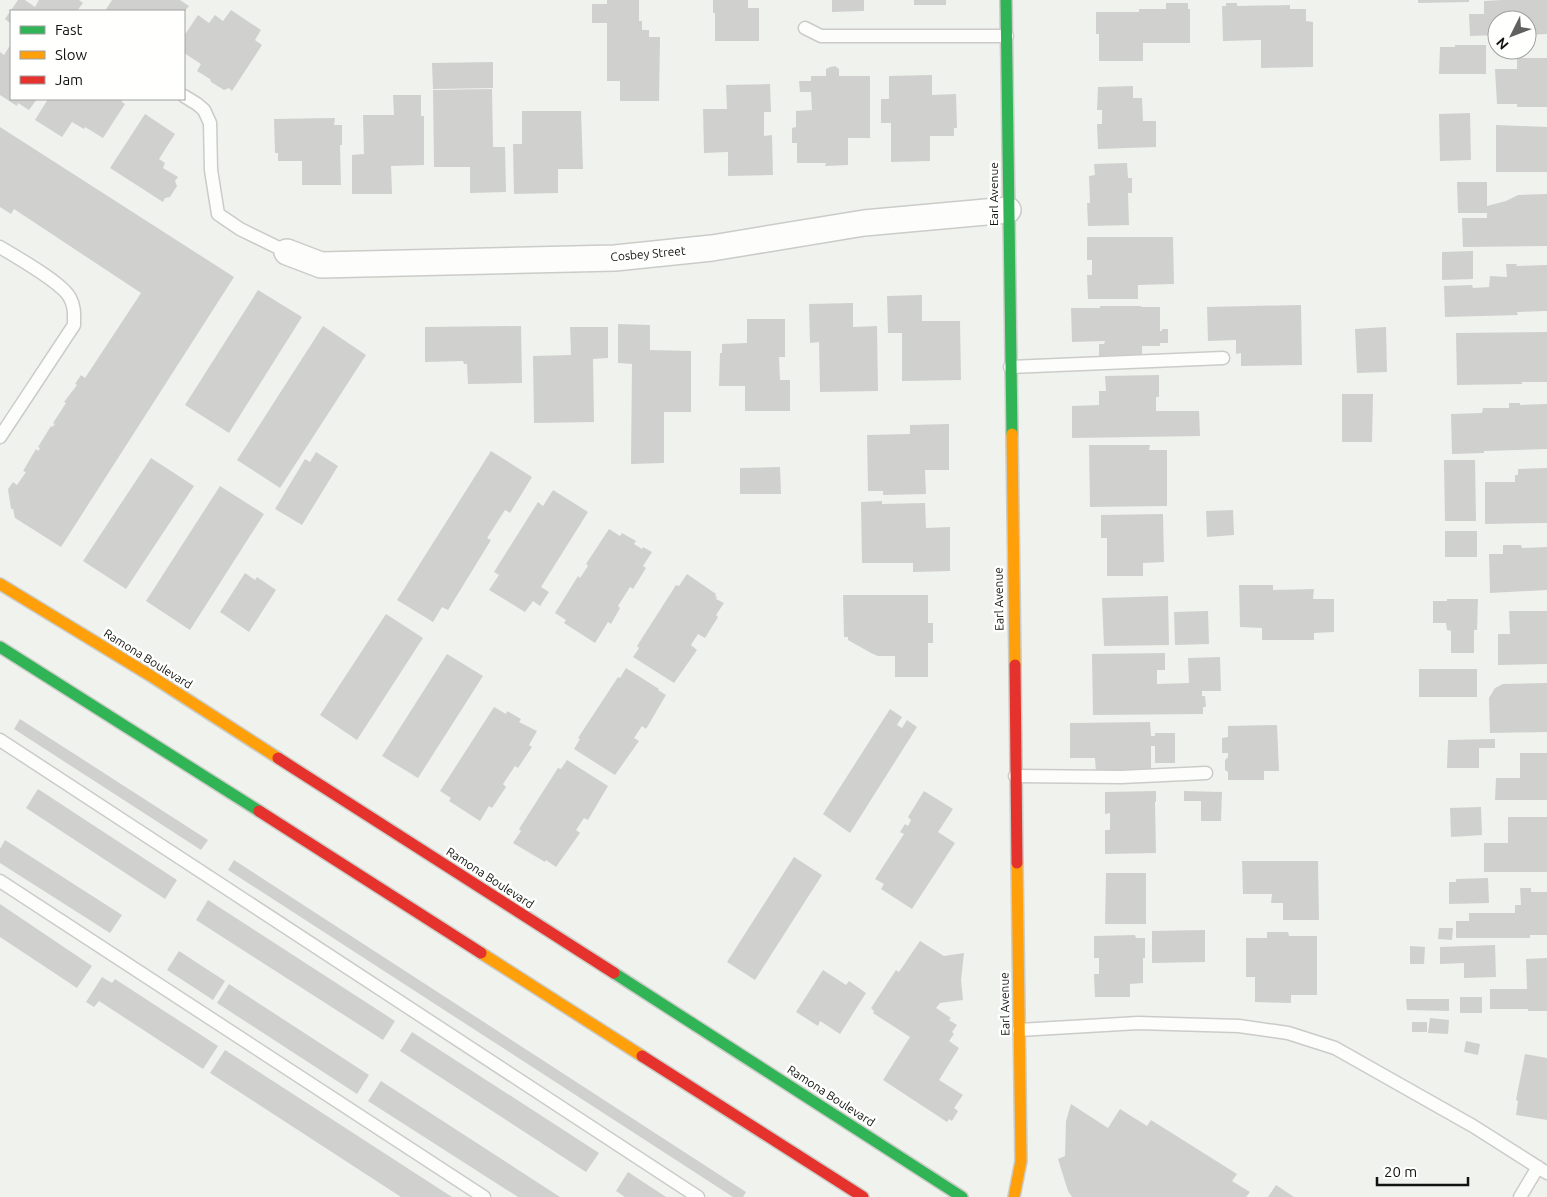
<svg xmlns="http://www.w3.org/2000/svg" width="1547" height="1197" viewBox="0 0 1547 1197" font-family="Ubuntu,sans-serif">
<rect width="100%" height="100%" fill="#f0f2ed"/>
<path fill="#d0d1ce" d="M18 0H25L35 7 39 0H79L83 3 77 11H11V24L5 19Z
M112 0H180L189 6 185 11H105Z
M607 0H639V21H642V30H649V37H660L659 101H620V81H607V23H592V4H607Z
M713 0H748V8H759V41H715V13H713Z
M832 0H864V11L832 12Z
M914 0H946V5H914Z
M1418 0H1469V2L1418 3Z
M1503 0H1547V34L1527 35V20H1497V35L1470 36 1469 14H1484V1Z
M1166 3H1188V9H1190V43H1143V61H1099V34H1096V12H1139V9H1166Z
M1226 3H1237V6L1290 5V9H1306V21L1313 22V67L1261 68V40L1223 41 1222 6H1226Z
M231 10 261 30 255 40 262 45 232 91 229 88 224 90 211 82 210 79 197 71 201 64 184 53V36L198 15 209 23 215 15 223 21Z
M11 44V99H37L29 110 18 103 17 106 0 95V52L4 55Z
M1455 45H1486V74H1439L1440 47H1455Z
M1517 58H1547V107H1517V104H1497L1495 69H1517Z
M493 62V88L433 89 432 63Z
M835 66 839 69V76H870V138H848V165L825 166 826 163H797V143H792V128L796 127V111L812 110 811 92H800L799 81H811V76H826V69L830 67Z
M932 75V95L956 94 957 128H954V136H930V161L891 162V123H881V99H889V76Z
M770 84 771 112H764V136L772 135 773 175 728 176V152L704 153 703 109H727L726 85Z
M1133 86V98H1142L1143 121H1156V147L1098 149 1097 124H1102V110H1097L1098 87Z
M492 89 493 147H505L506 192 470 193V167H434L433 90Z
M393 95H421V116H424V165L391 166 392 194H352V155L364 154 363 115H394Z
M48 99H122V102L125 104 103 138 85 127 84 129 72 122 62 137 35 120Z
M522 111H581L583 169H558V193L514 194 513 144H522Z
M1470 113 1471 160 1440 161 1439 114Z
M145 114 175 134 159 159 165 163 163 168 178 177 175 181 177 186 170 197 165 198 163 202 110 168Z
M335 118 334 125H342V145H340L341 185H302V161H278V153H275L274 119Z
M1496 125 1547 127V172H1496Z
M0 127 234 277 61 547 15 518 13 509H11L8 489 13 482 17 485 26 472 23 471 36 449 38 451 40 448 38 447 51 426 52 427 55 424 53 423 66 403 64 402 77 385 75 384 81 375 85 378 141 293 14 209 11 214 0 207Z
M1127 163 1128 178H1132V193H1128L1129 225 1088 226 1087 203H1090L1089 176 1095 175 1094 164Z
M1457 182H1487V206L1506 201 1518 195 1547 194V246L1463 247 1462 218H1487V213H1458Z
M1087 237H1173L1174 284 1138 285V299H1088L1087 275H1092V260H1087Z
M1473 251V279L1442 280V252Z
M1506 264H1517L1516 266 1547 265V311L1517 312 1518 315 1445 317 1444 286 1472 285 1473 288 1489 287 1490 276 1507 277Z
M258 290 302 317 229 433 185 405Z
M922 295V321H960L961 380 902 381V333H888L887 296Z
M853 303V327L877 326 878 391 820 392 819 342 810 343 809 304Z
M1301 305 1302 365 1241 366V353L1236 354V340L1208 341 1207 307Z
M1100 306H1141V307H1160V331H1162V329H1168V343H1160V346H1142V355L1099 356V344H1104L1105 341 1072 342 1071 308H1100Z
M747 319H785V357H779L780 380H790V411H745V386H719L720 353H722V344L747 343Z
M618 324 650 325V350L691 351V412H664V463L631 464 632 364 618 363Z
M323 326 366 355 280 488 237 460Z
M521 326 522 383 468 384 467 364H464L463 361 425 362V327Z
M570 327H608V358L593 359 594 422 534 423 533 356 571 355Z
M1386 327 1387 372 1357 373 1355 329Z
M1547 332V382H1522V384L1457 385 1456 333Z
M1159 375V397H1156V411H1199L1200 436 1072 438V406L1099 405V391H1106L1105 376Z
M1342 394H1373L1372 442H1342Z
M1509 403H1520V405L1547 404V449L1484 451V453L1452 454 1451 414 1482 413 1483 408H1509Z
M949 424V470H925L926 494 883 495V491H868L867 435 910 434V425Z
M1089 445H1150L1149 450H1167V506L1090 507Z
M491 451 532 477 510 513 505 510 487 538 491 540 448 610 442 607 433 622 397 600Z
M316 452 338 466 302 525 275 509 305 459 310 462Z
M151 458 194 486 126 589 83 561Z
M1444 460H1475L1476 521H1445Z
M780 467 781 494H740V468Z
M1547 468V523L1485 524V482H1515V475H1518V469Z
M220 486 264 514 190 630 146 601Z
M553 490 588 512 541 587 549 592 540 606 533 601 525 612 489 590 499 575 494 572 538 502 543 506Z
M882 501V504L925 503 926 528 950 527V571L913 572V563H862L861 502Z
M1233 510 1234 535 1207 537 1206 511Z
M1163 514 1164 562 1143 563V576H1107V538H1101V515Z
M609 529 620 536 622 533 636 541 634 544 642 549 643 547 652 552 643 566 646 568 633 589 630 587 618 606 620 608 611 624 608 622 595 643 564 623 566 620 555 613 578 576 580 578 588 566 586 564Z
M1445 531H1477V557H1445Z
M1503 545H1521L1522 548 1547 547V590L1490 593 1489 554H1503Z
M245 573 255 580 257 577 276 590 249 632 220 612Z
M687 574 716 594 715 596 717 597 716 599 724 603 716 615 718 617 705 638 698 634 691 645 697 650 674 683 633 657 639 648 637 646 676 585 679 586Z
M1239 585H1273V590L1314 589 1313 599H1334V632L1314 633V640H1262V628L1240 627Z
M843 595H928V623H933V643H928V677H895V656H878L871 653 848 640V637H844Z
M1168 596 1169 645 1104 646 1102 598Z
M1447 599H1478L1477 630H1474V653H1451V631L1447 630 1446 623H1433V601H1447Z
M1208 611 1209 644 1175 645 1174 612Z
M1509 611H1547V664L1498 665V634H1510Z
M386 614 423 638 357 740 320 715Z
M1165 653V670H1157V684L1189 683 1188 658 1220 657 1221 691H1202V696H1205L1206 707H1203V714L1093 715 1092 654Z
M447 654 483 676 418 778 382 756Z
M626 668 659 689 658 690 666 695 646 729 642 726 634 738 639 741 615 775 574 749 580 739 578 738 618 677 620 678Z
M1419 669H1477V697H1419Z
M1547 683V732L1490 733 1489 698 1495 688 1503 684Z
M494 707 506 714 507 711 521 719 519 722 537 731 529 745 532 747 518 768 515 766 503 784 506 787 492 808 489 806 480 821 449 801 451 798 440 791Z
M890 709 902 717 897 725 902 728 907 720 917 727 850 833 823 814Z
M20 719 208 840 201 850 14 729Z
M1150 722 1151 736H1155V733H1175V763H1155V746H1151V772L1096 773 1095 758H1070V723Z
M1277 725 1279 771H1264V780H1228V772L1225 770V760L1228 757V753H1222V738L1228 737V726Z
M1495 739V748H1479V768H1447L1448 740Z
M1520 753H1547V800H1495L1496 778H1520Z
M567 760 608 786 588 820 584 818 576 830 580 833 556 867 546 860 545 862 513 843 521 831 519 829 558 768 561 769Z
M38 789 177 880 165 899 26 808Z
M924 791 953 809 938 832 955 843 912 909 881 889 884 884 875 879 904 834 900 832 905 824 908 826 911 820 908 817Z
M1156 791V802H1155L1156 853 1105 854V830H1110V813L1105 814V792Z
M1184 791 1222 792 1221 821H1201V801H1184Z
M1481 807 1482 835 1451 837 1450 808Z
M1508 817H1547V872H1484V843H1508Z
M5 840 122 915 110 933 0 863V849Z
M794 857 822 875 755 980 727 962Z
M234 860 746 1192 743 1197H733L228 870Z
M1242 861H1318L1319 920H1283V903H1271L1272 894H1243Z
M1106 873H1146V924H1105Z
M1488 878 1489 903 1449 904V882H1456V879Z
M1520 888H1531V892H1547V935H1530V938H1456V921H1469V913H1515V905H1521Z
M208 900 395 1021 383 1040 196 920Z
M0 904 92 966 77 988 0 937Z
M1439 928H1453L1452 940 1438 939Z
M1205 930V962L1152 963V931Z
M1267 932H1288L1289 936H1317V995H1291V1003L1255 1002V977H1246V938H1267Z
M1135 935 1136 938H1145V958H1143V983L1130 984V997H1095L1094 974H1099V958H1094V936Z
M920 941 944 956 964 953 961 980 963 1000 940 1003 936 1008 951 1018 949 1020 957 1025 952 1032 954 1034 949 1041 959 1048 939 1080 963 1095 954 1108 958 1111 952 1121 949 1119 947 1122 883 1080 910 1037 873 1013 874 1011 871 1008 896 970 899 972Z
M1495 945 1496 977 1464 978V963L1440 964V947Z
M1410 946 1425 947 1424 964H1410Z
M179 951 225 981 213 1000 167 970Z
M1547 958V1011H1528V1009H1490V989H1527L1526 959Z
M823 970 846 985 849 981 866 993 840 1034 820 1021 818 1026 796 1012Z
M102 977 112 983 115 979 218 1046 203 1069 99 1001 94 1007 86 1002Z
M229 984 369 1075 357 1094 217 1003Z
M1460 997H1482V1013H1460Z
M1406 999H1449V1011L1407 1010Z
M1430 1018 1449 1020 1448 1034 1428 1033Z
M1412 1022H1427V1032H1412Z
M412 1032 599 1153 586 1172 400 1051Z
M1466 1041 1480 1044 1478 1055 1464 1052Z
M225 1050 452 1197H401L210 1073Z
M1525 1054 1547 1058V1120L1516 1115 1518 1101 1516 1100Z
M381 1081 560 1197H518L368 1101Z
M1071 1104 1108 1128 1120 1109 1147 1126 1151 1120 1237 1174 1232 1181 1250 1192 1246 1197H1072L1068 1191 1058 1159 1065 1156 1066 1121Z
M628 1172 666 1197H625L616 1191Z
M1276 1185 1294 1197H1268Z"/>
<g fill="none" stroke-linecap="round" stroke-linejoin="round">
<defs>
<path id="lane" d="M805 28 821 36H1007
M184 96 197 104 204 110 210 123 211 170 218 214 240 229 287 252
M0 247C16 257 63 283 70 298 75 307 74 315 74 325L0 437
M1010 367 1223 358
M0 740 698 1197
M1015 776 1121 777 1206 773
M0 881 484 1197
M1019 1030 1138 1023 1239 1026 1288 1033 1335 1048 1473 1126 1547 1173
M1520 1197 1538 1167"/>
<path id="street" d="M287 252 321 265 615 258 712 248 864 223 1008 210"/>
<path id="fast" d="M1006 0 1012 434
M0 647 259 811
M614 973 962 1197"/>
<path id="slow" d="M1012 434 1015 665
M0 584 151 676 278 758
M481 953 642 1056
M1014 1197 1021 1161 1017 863"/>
<path id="jam" d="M1015 665 1017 863
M278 758 614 973
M259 811 481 953
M642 1056 863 1197"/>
</defs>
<use href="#lane" stroke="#cbccc8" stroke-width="15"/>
<use href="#street" stroke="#cbccc8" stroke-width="28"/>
<use href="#fast" stroke="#cbccc8" stroke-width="14"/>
<use href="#slow" stroke="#cbccc8" stroke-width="14"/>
<use href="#jam" stroke="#cbccc8" stroke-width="14"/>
<use href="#lane" stroke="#fdfdfc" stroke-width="12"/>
<use href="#street" stroke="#fdfdfc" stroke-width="25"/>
<use href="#fast" stroke="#30b455" stroke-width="11"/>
<use href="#slow" stroke="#ff9f0a" stroke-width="11"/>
<use href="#jam" stroke="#e5322d" stroke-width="11"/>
</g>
<g text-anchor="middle" stroke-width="5" stroke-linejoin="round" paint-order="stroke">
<g font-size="12" fill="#121210" stroke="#fffffe">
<text transform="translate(994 194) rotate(-90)" y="4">Earl Avenue</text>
<text transform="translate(648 254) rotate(-5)" y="4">Cosbey Street</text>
<text transform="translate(999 599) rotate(-91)" y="4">Earl Avenue</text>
<text transform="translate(148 659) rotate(32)" y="4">Ramona Boulevard</text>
<text transform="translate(490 878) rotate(33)" y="4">Ramona Boulevard</text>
<text transform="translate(1005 1004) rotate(-91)" y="4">Earl Avenue</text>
<text transform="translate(831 1096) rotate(33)" y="4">Ramona Boulevard</text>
</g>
</g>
<rect x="10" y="10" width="175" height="90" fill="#fffffe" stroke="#a0a09f"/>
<rect x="20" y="26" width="25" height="8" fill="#30b455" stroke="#a0a09f"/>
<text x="55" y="35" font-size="15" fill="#121210">Fast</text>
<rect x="20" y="51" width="25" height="8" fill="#ff9f0a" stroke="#a0a09f"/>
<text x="55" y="60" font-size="15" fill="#121210">Slow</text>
<rect x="20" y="76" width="25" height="8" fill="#e5322d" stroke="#a0a09f"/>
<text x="55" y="85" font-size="15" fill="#121210">Jam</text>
<g transform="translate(1512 35) rotate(228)"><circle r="24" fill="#fffffe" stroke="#a0a09f"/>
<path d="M0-4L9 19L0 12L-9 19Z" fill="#60605d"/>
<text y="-8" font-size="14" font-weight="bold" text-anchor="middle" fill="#121210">N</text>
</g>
<path d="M1377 1177v8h91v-8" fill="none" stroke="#121210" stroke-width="2.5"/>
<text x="1384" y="1177" font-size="15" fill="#121210" stroke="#fffffe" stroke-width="4" paint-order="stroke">20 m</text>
</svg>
